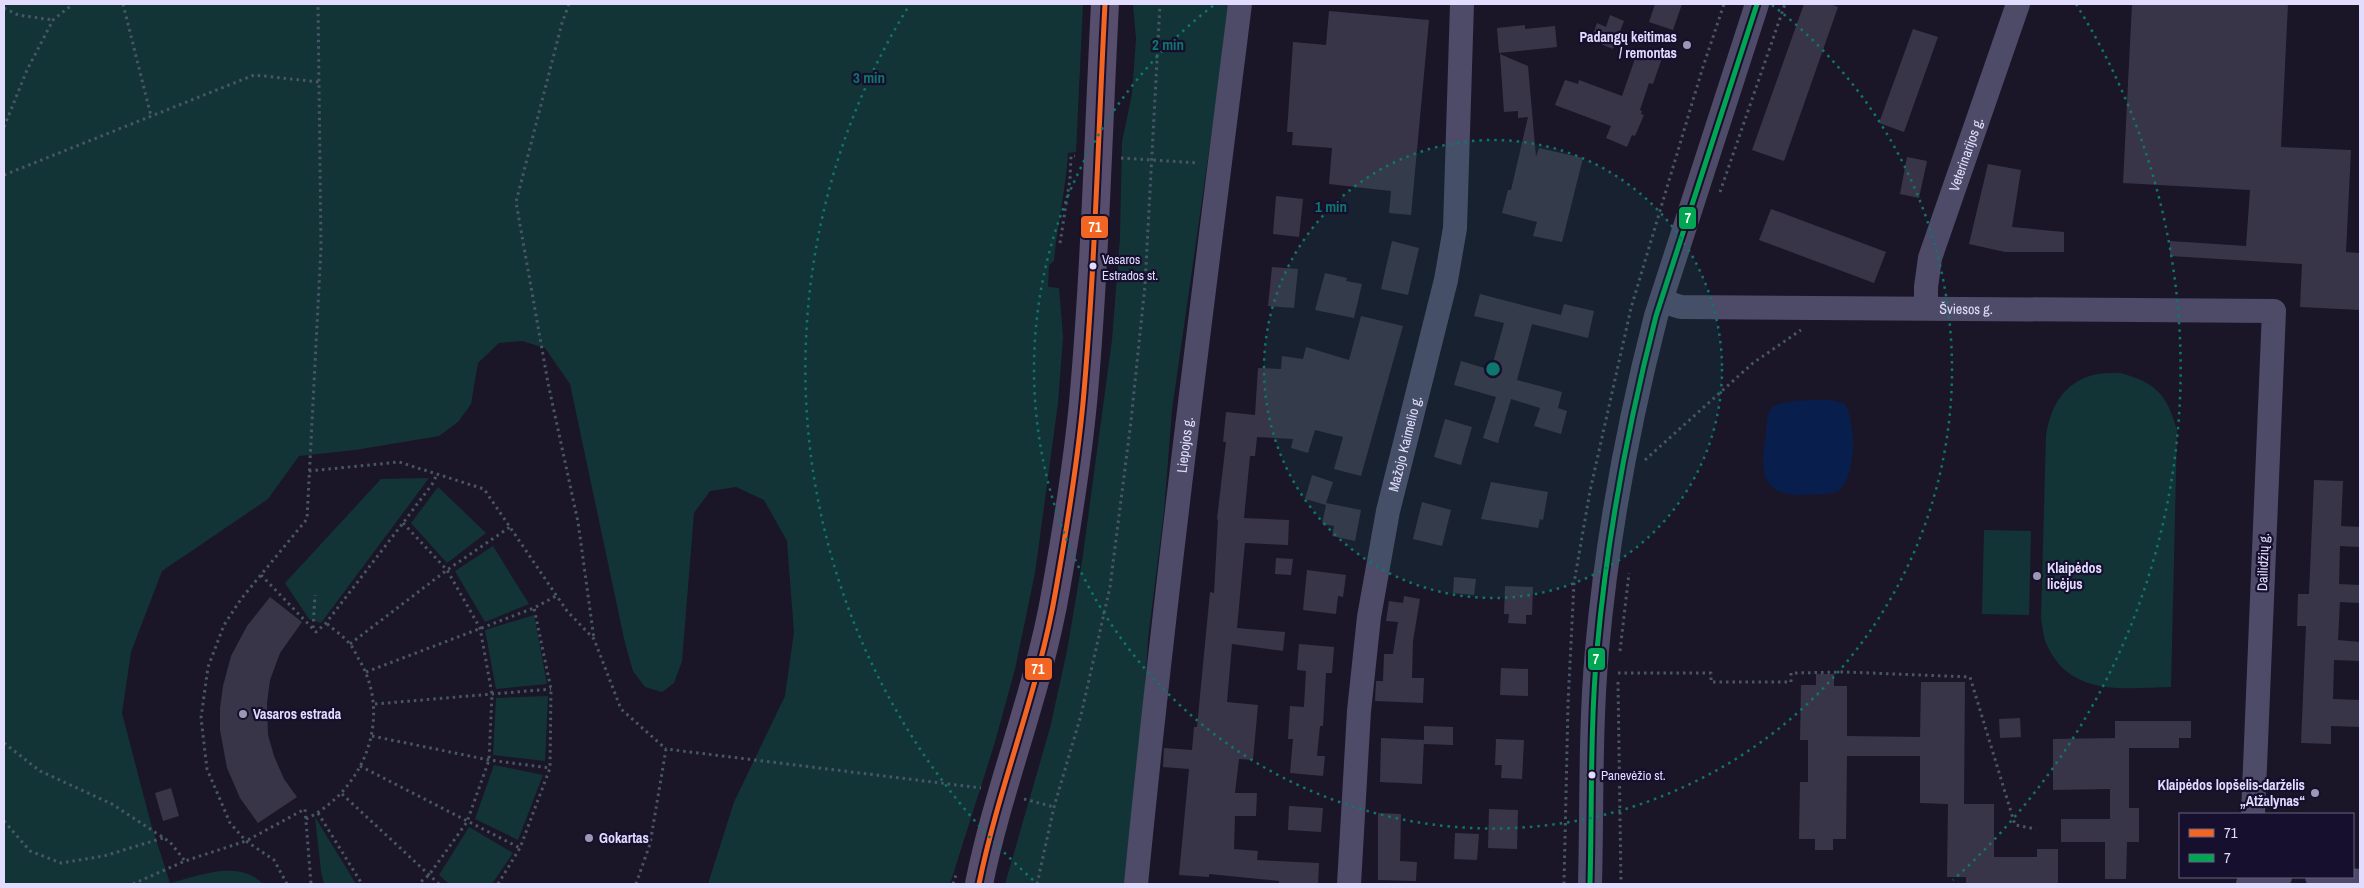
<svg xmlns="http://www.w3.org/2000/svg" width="2364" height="888" viewBox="0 0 2364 888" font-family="'Archivo Narrow',sans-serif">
<rect width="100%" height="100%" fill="#1a1627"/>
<path fill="#133437" d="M4 4H1083L1076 152 1068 153C1066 189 1057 225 1054 261L1049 265 1048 287 1059 288 1063 337 1058 403 1035 573 1015 669 995 742 950 884H708L734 802 785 696 794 632 787 541 764 500 736 487 710 491 694 513 682 661 674 683 662 692 645 687 633 671 625 643 570 384 545 348 522 341 499 343 478 363 471 404 458 422 439 436 355 450 299 456 268 499 162 571 131 652 122 713 151 824 170 883C200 876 238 859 263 884H4Z
M1133 4H1230L1172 410 1164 511 1148 639 1142 736 1126 884H1005L1050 728 1067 651 1082 562 1112 340 1120 238 1122 142 1132 94 1136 39Z
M2120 373C2156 382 2168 396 2177 431L2171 687C2124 688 2070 697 2047 645 2043 638 2043 627 2041 619L2046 436C2050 408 2063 383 2093 375 2101 373 2111 373 2120 373Z
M429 478 321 623 309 619 285 583 381 479Z
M438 487 486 533 447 563 411 523Z
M1984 530 2031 531 2029 615 1982 614Z
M493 546 529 604 485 622 455 571Z
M534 615 547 684 496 689 485 630Z
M548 696 545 761 493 755 496 698Z
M494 765 543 775 518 840 475 819Z
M315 817 356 884H324L321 871Z
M469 827 513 853 492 884H449L439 875Z"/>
<path fill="#081e4c" d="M1831 400 1845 404C1856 422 1857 476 1839 490 1834 494 1826 494 1820 494 1802 495 1775 499 1766 478 1760 466 1765 446 1766 433 1767 425 1766 414 1772 408 1779 399 1819 400 1831 400Z"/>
<path fill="#393548" d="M1655 4H1682L1673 30 1649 22Z
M1804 4H1830L1838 7 1784 161 1752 150Z
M2132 4H2288L2281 147 2351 150 2346 252 2360 253V310L2300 307 2302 264 2170 256V241L2246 246 2250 190 2123 183Z
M1329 11 1429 20 1411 215 1389 213 1391 191 1329 184 1332 148 1292 145 1293 132H1287L1293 42 1326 45Z
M1610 15 1624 21 1613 49 1591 40 1597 23 1606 27Z
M1525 25V29L1555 26 1557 47 1499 53 1497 28Z
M1913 29 1938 37 1904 132 1879 123Z
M1638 50 1662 58 1653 84 1649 83 1640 110 1642 111 1641 114 1644 115 1635 136 1632 135 1627 147 1606 138 1611 126 1555 105 1565 80 1578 84 1579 80 1622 96Z
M1500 54 1528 66 1536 157 1539 148 1583 158 1562 242 1533 236 1537 222 1502 213 1508 190H1511L1528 117 1518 118V111L1504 112Z
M1907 157 1927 161 1919 198 1900 194Z
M1988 164 2021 170 2012 227 2064 232V252H2005L1969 244Z
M1276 196 1303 199 1299 237 1273 234Z
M1771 209 1886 252 1874 283 1759 240Z
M1392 241 1419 248 1408 295 1381 289Z
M1272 267 1298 269 1294 308 1268 306Z
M1325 273 1347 278 1346 281 1362 284 1354 318 1315 310Z
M1480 294 1561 315 1564 304 1594 311 1588 338 1532 324 1517 380 1562 392 1558 408 1567 411 1561 434 1534 426 1540 408 1511 399 1498 443 1483 438 1496 397 1454 385 1461 361 1491 370 1504 323 1474 316Z
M1361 316 1403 326 1361 476 1334 469 1343 437 1315 430 1308 453 1291 448 1293 439 1257 437 1255 456H1250L1244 518 1289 520 1288 545 1245 543 1237 628 1285 632 1283 651 1232 644 1227 702 1258 705 1253 760 1239 759 1235 793H1257L1256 816H1235L1234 849 1258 851 1257 860 1319 863 1318 884H1279V881L1209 874V877L1179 875 1189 769 1163 767 1164 748 1192 750 1194 727H1197L1210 592 1214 593 1218 520 1217 519 1226 442H1223L1226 412 1255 415 1258 368 1281 369 1282 356 1303 359 1306 347 1349 360Z
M1445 419 1472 427 1461 465 1434 457Z
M1312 475 1333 482 1326 503 1361 510 1355 541 1332 536 1334 526 1322 524 1326 505 1305 499Z
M2314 480 2343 481 2341 526 2360 527V547L2340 546 2339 584 2360 585V603L2340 602 2338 640 2360 642V661L2334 660 2333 699 2360 700V727L2331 726V744L2301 743 2306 626H2297L2298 594H2309Z
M1491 482 1548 492 1543 520 1540 519 1538 528 1481 519Z
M1422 502 1451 510 1442 546 1413 539Z
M1276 558 1293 559 1291 575 1275 574Z
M1307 570 1346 575 1343 597 1338 596 1336 614 1303 610Z
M1454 577 1476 579 1474 595 1453 593Z
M1505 586 1533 587 1532 615H1526V624L1508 623 1509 614H1504Z
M1404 596 1420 599 1413 641 1412 678H1424L1423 703 1375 701 1376 681H1383L1384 654H1393L1398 622 1386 621 1389 601 1403 603Z
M270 597 302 622 280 653 270 680 267 703 268 735 274 756 284 779 297 797 258 823 240 798 227 768 220 730V708L223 686 231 656 247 626Z
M1299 644 1334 647 1332 673H1326L1323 726H1320L1317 756H1325L1323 776 1290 773 1293 739H1288L1290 706 1304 707 1306 671 1297 670Z
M1501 668 1528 669V696L1500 695Z
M1816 674H1834V686H1847V736L1920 737 1921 682H1965L1964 804H1994V857H2037V849H2058V884H1966V877H1947L1948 804 1920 803V756H1847L1846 839H1833V850H1815V839H1799L1800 782H1808V740H1800L1801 685H1816Z
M2020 718 2021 737 2000 738 1999 719Z
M2115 721H2191V738H2179V748H2129V808H2139V842H2127L2126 879H2105V842H2061V819H2110V789L2053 790V739L2115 738Z
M1424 726 1453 727V745L1424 744Z
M1381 738 1424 740 1422 784 1380 782Z
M1496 739 1524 740 1522 779 1501 778 1502 765H1495Z
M171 788 179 816 163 821 155 793Z
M1289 806 1323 808 1321 832 1288 830Z
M1489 809 1518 810 1517 849 1488 848Z
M1378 813 1401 814 1400 861 1417 862 1416 881 1378 880Z
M1455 833 1479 834 1477 860 1454 859Z"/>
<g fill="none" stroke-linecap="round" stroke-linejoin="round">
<path stroke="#485668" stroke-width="3" stroke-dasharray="2.5 4" stroke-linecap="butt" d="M123 4 151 116
M569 4 562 23 516 202 548 383 578 522 594 639
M4 8 18 15 53 20
M4 127 27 70 53 20 73 4
M1121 158 1199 163
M4 175 254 75 319 82
M1720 192 1785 4
M1060 243 1070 179 1071 156H1075
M1645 460 1753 363 1801 330
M309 471 399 462 484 489 567 611 594 639 621 709 666 749
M403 523 447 570 480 628 492 694 489 760 467 822 429 875 418 884
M261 575 316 632 326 623 403 523 433 483 437 474
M313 628 315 595
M350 644 447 570 510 527
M1620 651 1629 573
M366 672 534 608 556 596
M1618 673H1711V682H1791V673L1845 672 1970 677 2015 825 2036 829
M1618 682 1621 884
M375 704 551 689
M372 736 489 760 550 768
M4 743 40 771 112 804 170 842 185 861
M360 766 520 848
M342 794 439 884
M1024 799 1054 807
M318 813 362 884
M306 819C363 791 392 720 361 663 357 657 354 648 349 643 343 636 333 629 326 623
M4 821 30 851 61 863 104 856 163 838
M133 884 185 861 246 841 305 809 311 884
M287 884 274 860 246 841 230 823 207 769 201 718 208 667 224 625 241 599 307 519 321 248 318 4
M498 884 520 848 550 768 551 689 534 608
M636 884 650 844 666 749 981 788
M953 884 956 875
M1037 884 1054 807 1081 715 1110 587 1131 421 1145 285 1160 4
M1564 884 1568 704 1574 583 1590 491 1631 308 1702 70 1724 4"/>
<g stroke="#4d4b68" stroke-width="24">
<path id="s1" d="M1661 301 1681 307 2274 311 2253 814"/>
<path id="s2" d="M1926 308V287L1930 258 2018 4"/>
<path d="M2317 877 2360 881"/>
<path id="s3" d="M1136 884C1165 590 1203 297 1240 4"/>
<path id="s4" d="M1349 884 1359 711 1369 617 1388 511 1446 280 1455 228 1462 4"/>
<path d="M1590 884C1592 807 1590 728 1597 650 1607 538 1628 425 1656 316L1757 4"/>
<path d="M2248 884 2280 877"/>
</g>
<path stroke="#574d6c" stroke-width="28" d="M979 884C999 785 1039 690 1056 589 1067 527 1077 465 1083 403 1095 270 1098 137 1105 4"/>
<defs>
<path id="bus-1" d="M979 884C999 785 1039 690 1056 589 1067 527 1077 465 1083 403 1095 270 1098 137 1105 4"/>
<path id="bus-2" d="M1590 884C1592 807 1590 728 1597 650 1607 538 1628 425 1656 316L1757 4"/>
</defs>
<use href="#bus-1" stroke="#160f2e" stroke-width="9"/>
<use href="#bus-2" stroke="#160f2e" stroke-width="9"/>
<use href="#bus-1" stroke="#f26522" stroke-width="5"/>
<use href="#bus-2" stroke="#00a651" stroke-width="5"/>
</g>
<circle cx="1493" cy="369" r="229" fill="#0f766e" fill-opacity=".12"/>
<g fill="none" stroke="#0f766e" stroke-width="2.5" stroke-dasharray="2.5 5">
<circle cx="1493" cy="369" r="229"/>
<path d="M1772 5A459 459 0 1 1 1214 5"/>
<path d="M1033 880A688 688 0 0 1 910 4M2076 4A688 688 0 0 1 1953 880"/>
</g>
<g fill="#9c97b3" stroke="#160f2e" stroke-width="2">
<circle cx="1687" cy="45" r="5"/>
<circle cx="2037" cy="576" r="5"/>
<circle cx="243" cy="714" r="5"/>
<circle cx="2315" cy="793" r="5"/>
<circle cx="589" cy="838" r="5"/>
</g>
<g fill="#e2ddff" stroke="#160f2e" stroke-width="2">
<circle cx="1093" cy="266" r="4.5"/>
<circle cx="1592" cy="775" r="4.5"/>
</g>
<g text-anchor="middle" stroke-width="4.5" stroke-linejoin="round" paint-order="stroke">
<g font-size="13" fill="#e2ddff" stroke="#160f2e" text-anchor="start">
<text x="1102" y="264">Vasaros<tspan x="1102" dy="16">Estrados st.</tspan></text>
<text x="1601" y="780">Panevėžio st.</text>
</g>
<g font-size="14" font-weight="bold" fill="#e2ddff" stroke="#160f2e" text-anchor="start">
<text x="1677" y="42" text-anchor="end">Padangų keitimas<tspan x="1677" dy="16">/ remontas</tspan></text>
<text x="2047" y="573">Klaipėdos<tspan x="2047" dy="16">licėjus</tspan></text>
<text x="253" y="719">Vasaros estrada</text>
<text x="2305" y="790" text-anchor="end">Klaipėdos lopšelis-darželis<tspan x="2305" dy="16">„Atžalynas“</tspan></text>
<text x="599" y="843">Gokartas</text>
</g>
<g font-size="14" fill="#e2ddff" stroke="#160f2e">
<text dy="5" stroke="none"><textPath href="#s2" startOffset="160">Veterinarijos g.</textPath></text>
<text dy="5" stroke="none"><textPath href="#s1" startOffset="306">Šviesos g.</textPath></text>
<text dy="5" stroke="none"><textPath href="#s4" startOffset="445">Mažojo Kaimelio g.</textPath></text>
<text dy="5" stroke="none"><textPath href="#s3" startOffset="442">Liepojos g.</textPath></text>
<text transform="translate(2263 562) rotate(-88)" y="5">Dailidžių g.</text>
</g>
</g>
<circle cx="1493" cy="369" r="8" fill="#0f766e" stroke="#160f2e" stroke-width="2.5"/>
<g font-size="15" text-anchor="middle" font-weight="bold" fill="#0f766e" stroke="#160f2e" stroke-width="4.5" stroke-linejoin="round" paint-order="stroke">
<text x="1168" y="50">2 min</text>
<text x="869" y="83">3 min</text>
<text x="1331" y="212">1 min</text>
</g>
<g stroke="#160f2e" stroke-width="2">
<rect x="1678" y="206" width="19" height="24" rx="5" fill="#00a651"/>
<rect x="1080" y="215" width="29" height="24" rx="5" fill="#f26522"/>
<rect x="1587" y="647" width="19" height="24" rx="5" fill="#00a651"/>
<rect x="1024" y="657" width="29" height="24" rx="5" fill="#f26522"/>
</g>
<g font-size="14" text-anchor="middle" font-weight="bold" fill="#fff">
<text x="1688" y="223">7</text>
<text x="1095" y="232">71</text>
<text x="1596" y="664">7</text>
<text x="1038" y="674">71</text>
</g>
<rect width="2364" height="888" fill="none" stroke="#e2ddff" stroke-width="10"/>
<rect x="2179" y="813" width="175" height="65" fill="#160f2e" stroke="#686182"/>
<rect x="2189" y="829" width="25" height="8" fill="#f26522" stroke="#686182"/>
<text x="2224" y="838" font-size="15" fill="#e2ddff">71</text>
<rect x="2189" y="854" width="25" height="8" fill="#00a651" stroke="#686182"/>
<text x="2224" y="863" font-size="15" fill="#e2ddff">7</text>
</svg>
